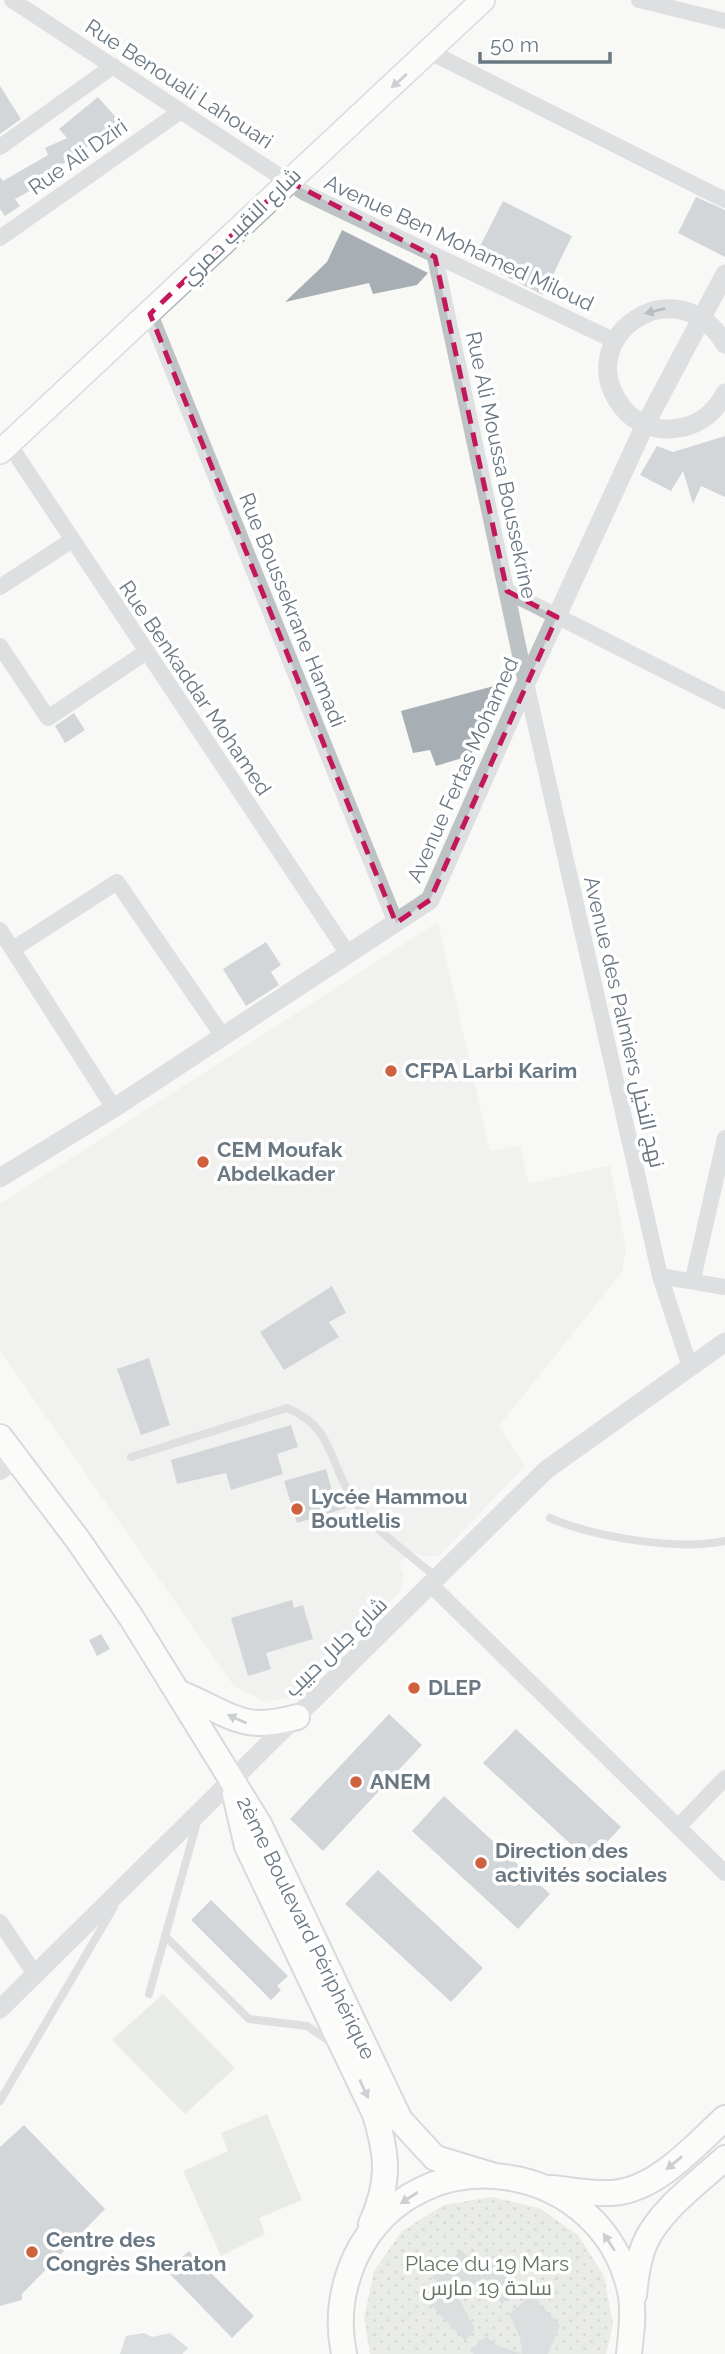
<svg xmlns="http://www.w3.org/2000/svg" width="725" height="2354" viewBox="0 0 725 2354" font-family="Raleway,Cairo,sans-serif">
<defs>
<pattern id="park-dots" width="8" height="8" patternUnits="userSpaceOnUse" patternTransform="scale(1.75)"><rect width="8" height="8" fill="#d8dcd5"/><path d="M2 2h.1M6 6h.1" fill="none" stroke="#b3b7b2" stroke-width="1.8" stroke-linecap="round"/></pattern>
</defs>
<rect width="100%" height="100%" fill="#f8f8f5"/>
<path fill="#e8e9e9" d="M438 922 490 1151 520 1145 529 1184 610 1165 626 1249 622 1272 499 1426 525 1466 440 1555 423 1557 411 1551 399 1564 404 1576 399 1593 292 1698 264 1701 234 1686 0 1351V1204Z"/>
<path fill="#d8dcd5" d="M163 1994 235 2068 185 2114 112 2040Z
M267 2114 302 2200 259 2218 265 2234 221 2256 183 2171 228 2151 221 2133Z"/>
<path fill="url(#park-dots)" d="M492 2197 539 2208 578 2235 604 2276 613 2324 606 2354H370L364 2318 374 2271 402 2231 444 2205Z"/>
<path fill="#b8c2c6" d="M461 2250 475 2263 488 2254 520 2288 502 2304 487 2290 467 2280 455 2292 475 2329 465 2341 431 2305 445 2290 432 2277Z
M532 2295 560 2325 548 2354H474L470 2350 486 2336 496 2345 522 2354 521 2340 509 2314Z
M144 2333 152 2337 170 2333 188 2348 182 2354H120L126 2336Z"/>
<path fill="#a7aeb4" d="M0 86 21 119 0 134Z
M98 97 119 121 73 159 44 172 48 181 15 199 20 206 5 216 0 209V177L3 181 48 155 45 148 67 138 59 129Z
M696 197 725 210V257L678 233Z
M503 201 572 236 543 295 473 260Z
M342 230 428 273 417 285 373 294 369 283 285 302 327 262Z
M725 436V497L701 486 693 504 683 471 671 491 640 475 657 446 673 452Z
M505 683 468 761 459 759 436 766 430 750 413 753 401 711Z
M74 713 85 730 65 743 55 726Z
M266 942 281 965 271 972 279 985 246 1006 223 969Z
M332 1286 346 1313 329 1322 339 1337 284 1370 260 1332Z
M149 1358 170 1425 141 1435 117 1369Z
M291 1425 298 1447 277 1454 283 1474 231 1490 226 1473 177 1484 171 1460Z
M326 1469 333 1494 341 1492 346 1508 297 1523 284 1481Z
M292 1600 294 1608 303 1605 313 1639 266 1653 271 1669 248 1676 231 1618Z
M101 1634 110 1649 97 1656 89 1640Z
M389 1714 422 1745 323 1851 290 1819Z
M516 1729 621 1827 589 1861 483 1763Z
M444 1796 550 1894 518 1929 412 1831Z
M378 1870 483 1968 451 2002 345 1904Z
M211 1900 288 1976 277 1986 281 1990 271 2000 191 1920Z
M24 2125 105 2209 22 2294V2300L0 2306V2147Z
M189 2251 254 2316 232 2338 166 2270Z"/>
<g fill="none" stroke-linecap="round" stroke-linejoin="round">
<defs>
<path id="secondary" d="M0 452 483 0"/>
<path id="primary" d="M0 1437 78 1540 131 1617 259 1824 400 2120 435 2158 495 2176
M180 1693C231 1714 240 1733 297 1717
M235 1794 247 1846 375 2114C388 2157 390 2182 371 2224
M552 2188C571 2190 593 2194 612 2193 657 2190 694 2146 725 2118
M634 2295C636 2277 638 2258 646 2241 661 2209 699 2182 725 2158
M344 2354C337 2320 341 2288 356 2256 417 2130 606 2159 631 2296 634 2315 631 2335 629 2354"/>
</defs>
<use href="#secondary" stroke="#b2b7bb" stroke-width="26"/>
<use href="#primary" stroke="#b1b6b9" stroke-width="28"/>
<path stroke="#bdc2c5" stroke-width="8" d="M131 1457 287 1408C336 1428 328 1465 355 1502 376 1532 408 1553 435 1576
M550 1518C594 1537 678 1551 725 1541
M165 1936 249 2019 307 2026 332 2043
M149 1994 197 1822
M0 2101 114 1907"/>
<path stroke="#bdc2c5" stroke-width="16" d="M12 0 305 193 615 341
M639 0 725 21
M430 52 725 200
M0 147 113 66
M0 238 181 111
M435 257 526 683 660 1276 690 1367
M150 314 396 923
M9 444 348 954
M0 587 72 540
M507 591 725 701
M0 646 48 718 146 652
M0 930 114 1108
M13 949 117 882 222 1035
M660 1276 725 1287
M693 1279 725 1138
M0 1472 18 1460
M431 1585 725 1873
M678 1827 725 1778
M0 1922 35 1974"/>
<path stroke="#bdc2c5" stroke-width="19" d="M725 344C675 262 568 340 623 408 634 422 653 430 670 429 695 428 714 415 725 393
M0 1178 114 1108 430 900 526 683 645 425 725 274
M0 2009 546 1470 725 1342"/>
<use href="#secondary" stroke="#fff" stroke-width="23"/>
<use href="#primary" stroke="#fff" stroke-width="24"/>
</g>
<defs><path id="oneway-solid" d="M-6-.8H1V-3.2L6.5 0L1 3.2V.8H-6Z" transform="scale(1.75)"/></defs>
<g fill="#97a0a8">
<use href="#oneway-solid" transform="translate(399 81) rotate(138)"/>
<use href="#oneway-solid" transform="translate(237 1719) rotate(-156)"/>
<use href="#oneway-solid" transform="translate(364 2089) rotate(65)"/>
<use href="#oneway-solid" transform="translate(674 2163) rotate(141)"/>
<use href="#oneway-solid" transform="translate(409 2198) rotate(147)"/>
<use href="#oneway-solid" transform="translate(609 2242) rotate(-123)"/>
</g>
<use fill="#6a7883" href="#oneway-solid" transform="translate(655 311) rotate(166)"/>
<path d="M0 0H725V2354H0ZM288 181 435 257 507 591 557 617 430 900 396 923 150 314Z" fill="#f8f8f5" fill-opacity=".55" fill-rule="evenodd"/>
<path fill="none" stroke="#c2185b" stroke-width="5" stroke-dasharray="14 9" stroke-linejoin="round" d="M288 181 435 257 507 591 557 617 430 900 396 923 150 314Z"/>
<g fill="#ce623f" stroke="#fff" stroke-width="2.5">
<circle cx="391" cy="1071" r="7"/>
<circle cx="203" cy="1162" r="7"/>
<circle cx="297" cy="1509" r="7"/>
<circle cx="414" cy="1688" r="7"/>
<circle cx="356" cy="1782" r="7"/>
<circle cx="481" cy="1863" r="7"/>
<circle cx="32" cy="2252" r="7"/>
</g>
<g text-anchor="middle" stroke-width="7" stroke-linejoin="round" paint-order="stroke">
<g font-size="21" fill="#6a7883" stroke="#fff">
<text transform="translate(179 84) rotate(33)" y="7">Rue Benouali Lahouari</text>
<text transform="translate(78 157) rotate(-35)" y="7">Rue Ali Dziri</text>
<text transform="translate(241 226) rotate(-44)" y="7">شارع النقيب حمري</text>
<text transform="translate(459 243) rotate(25)" y="7">Avenue Ben Mohamed Miloud</text>
<text transform="translate(501 465) rotate(78)" y="7">Rue Ali Moussa Boussekrine</text>
<text transform="translate(292 610) rotate(68)" y="7">Rue Boussekrane Hamadi</text>
<text transform="translate(195 688) rotate(56)" y="7">Rue Benkaddar Mohamed</text>
<text transform="translate(463 770) rotate(-66)" y="7">Avenue Fertas Mohamed</text>
<text transform="translate(624 1022) rotate(77)" y="7">Avenue des Palmiers نهج النخيل</text>
<text transform="translate(336 1647) rotate(-44)" y="7">شارع جلال حبيب</text>
<text transform="translate(306 1928) rotate(64)" y="7">2ème Boulevard Périphérique</text>
</g>
<g font-size="21" font-weight="bold" fill="#6a7883" stroke="#fff" text-anchor="start">
<text x="405" y="1078">CFPA Larbi Karim</text>
<text x="217" y="1157">CEM Moufak<tspan x="217" dy="24">Abdelkader</tspan></text>
<text x="311" y="1504">Lycée Hammou<tspan x="311" dy="24">Boutlelis</tspan></text>
<text x="428" y="1695">DLEP</text>
<text x="370" y="1789">ANEM</text>
<text x="495" y="1858">Direction des<tspan x="495" dy="24">activités sociales</tspan></text>
<text x="46" y="2247">Centre des<tspan x="46" dy="24">Congrès Sheraton</tspan></text>
</g>
<g font-size="21" fill="#677664" stroke="#fff">
<text x="487" y="2271">Place du 19 Mars<tspan x="487" dy="24">ساحة 19 مارس</tspan></text>
</g>
</g>
<path d="M480 52v10h130v-10" fill="none" stroke="#6a7883" stroke-width="3.5"/>
<text x="490" y="52" font-size="21" fill="#6a7883" stroke="#ffffff" stroke-width="5" paint-order="stroke">50 m</text>
</svg>
